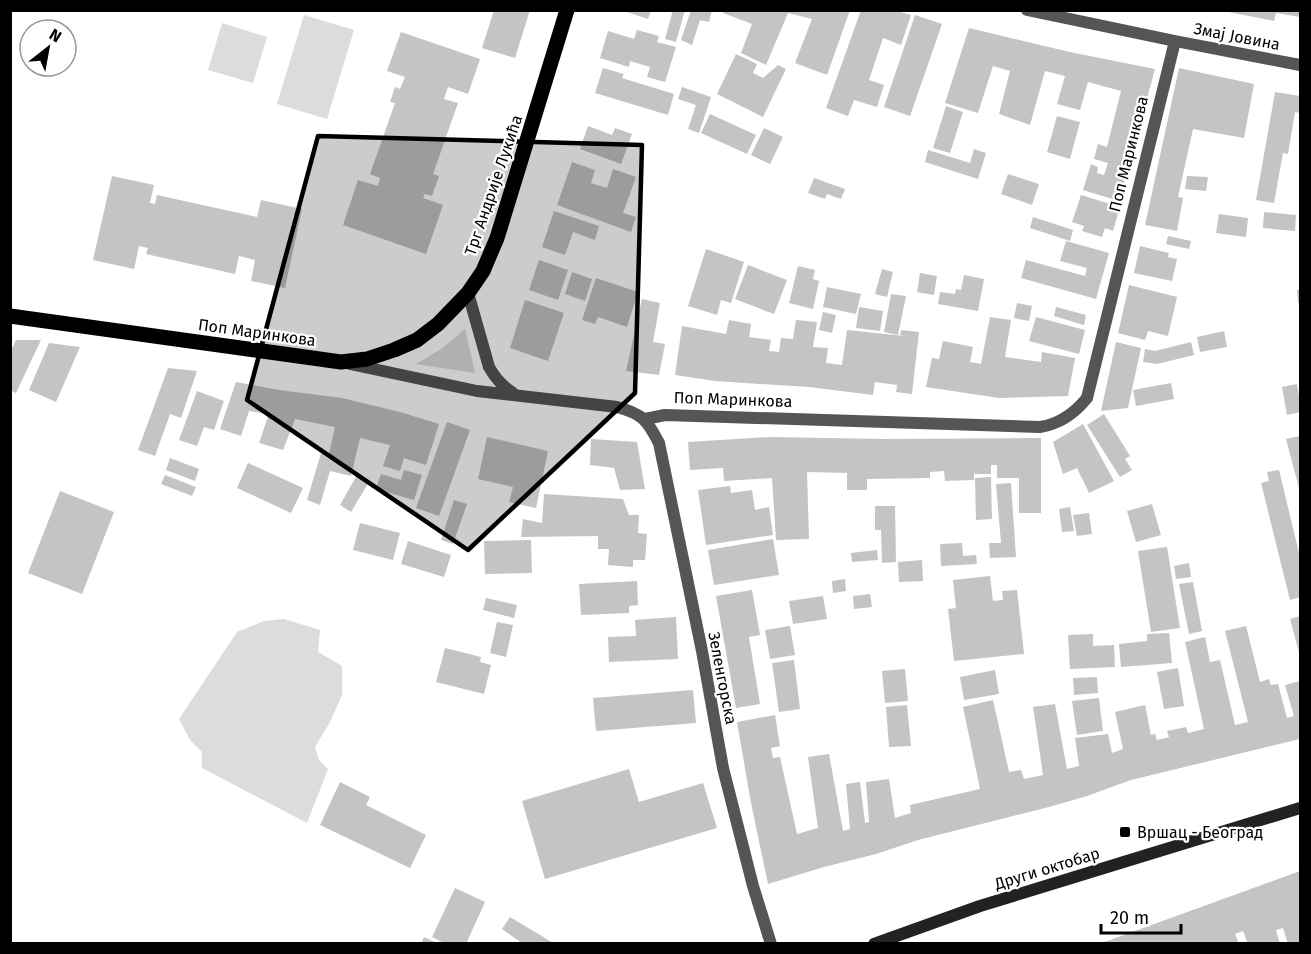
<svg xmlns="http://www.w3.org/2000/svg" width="1311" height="954" viewBox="0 0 1311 954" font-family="'Fira Sans',sans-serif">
<rect width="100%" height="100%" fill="#fff"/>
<path fill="#dcdcdc" d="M304 15 354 30 327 119 277 104Z
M222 23 267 37 253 83 208 70Z
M465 329 475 373 416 364 441 349Z
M284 619 320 630 318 652 342 666V695L330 722 315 747 319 760 328 769 307 823 202 768V752L190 740 179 719 237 632 264 621Z"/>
<path fill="#c4c4c4" d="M494 10H530L515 58 482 48Z
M621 10H651L648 19Z
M673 10H685L676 42 665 39Z
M691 10H712L709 22 700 20 692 45 681 40Z
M724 10H850L827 75 795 63 812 19 788 13 766 65 741 53 752 24 723 13Z
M861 10H893L911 15 901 45 883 38 869 80 884 85 877 107 854 100 848 116 826 108Z
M1228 10H1300V17L1276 13 1274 21 1228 12Z
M915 15 942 24 910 116 884 107Z
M969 28 1070 52 1155 69 1119 201 1083 190 1091 164 1098 167 1097 173 1104 175 1108 163 1094 159 1098 144 1107 147 1121 91 1088 82 1080 110 1057 104 1065 76 1045 71 1030 125 999 114 1010 71 993 66 978 113 945 103Z
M637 30 659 36 657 42 676 47 665 82 647 77 650 67 630 61 629 67 600 58 608 31 634 39Z
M401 32 480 59 468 94 448 87 444 99 458 103 433 174 439 176 432 196 425 194 423 198 443 205 426 254 343 225 358 180 378 186 380 178 370 174 395 103 390 102 395 87 400 89 405 77 387 71Z
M736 54 757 64 753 73 763 78 778 65 786 69 763 117 717 94Z
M603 68 624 74 622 78 674 94 668 115 595 93Z
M1179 68 1254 84 1244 138 1193 129 1178 197 1183 198 1177 231 1145 225Z
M682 87 711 97 699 133 688 129 696 105 678 99Z
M1275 92 1300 96V113L1295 112 1288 154 1283 153 1274 203 1256 200Z
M946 106 963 112 950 153 933 148Z
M710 114 756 135 747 154 701 133Z
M1057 116 1080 122 1070 159 1047 152Z
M588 126 612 135 615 128 632 134 621 164 580 149Z
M764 128 783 137 770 164 751 155Z
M974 149 986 153 978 179 925 162 928 150 970 163Z
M572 162 595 170 591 183 607 188 613 169 636 177 623 213 636 217 631 232 557 205Z
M1008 174 1039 184 1032 205 1001 194Z
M112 176 154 185 150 203 155 204 157 195 257 217 261 200 302 209 285 288 251 281 255 260 239 256 235 274 146 254 148 248 139 246 134 269 93 260Z
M1187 176 1208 177 1206 191 1185 189Z
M814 178 845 189 841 199 827 194 825 199 808 193Z
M1081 195 1120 207 1113 231 1105 228 1102 237 1082 231 1084 226 1072 222Z
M554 211 599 226 595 240 573 232 565 255 542 247Z
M1264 212 1296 215 1295 231 1263 228Z
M1219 214 1248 218 1246 237 1216 233Z
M1033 217 1073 230 1070 241 1030 228Z
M1168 236 1191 241 1189 249 1166 244Z
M1066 241 1109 253 1096 299 1021 278 1026 260 1085 276 1087 268 1060 261Z
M1140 246 1169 253 1168 257 1177 259 1172 281 1134 273Z
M706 249 744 262 731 303 721 300 717 315 688 306Z
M539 260 568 270 558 300 529 290Z
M748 265 787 280 774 314 735 299Z
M798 266 815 270 813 279 819 281 813 309 789 303Z
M882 269 893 272 887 297 875 294Z
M572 272 592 279 585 301 565 294Z
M920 273 937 276 934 295 917 292Z
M964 275 984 279 978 311 938 304 940 292 955 294 956 289 961 290Z
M596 278 638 292 627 327 598 317 595 324 582 320Z
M1129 285 1177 297 1168 336 1148 331 1145 340 1118 333Z
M827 287 861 294 856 314 823 307Z
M1300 289V303H1298L1297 290Z
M891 294 906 296 898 335 884 332Z
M642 299 660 303 653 342 665 344 659 375 626 371Z
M525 300 564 313 548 361 510 348Z
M1017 303 1032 306 1029 321 1014 318Z
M859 307 883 311 880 331 856 328Z
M1056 307 1086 315 1084 325 1054 316Z
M823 312 836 315 832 333 819 330Z
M990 317 1011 320 1005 357 1041 362 1042 352 1075 358 1068 396 999 398 926 387 932 358 939 359 943 341 973 347 970 362 981 364Z
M1036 317 1085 330 1079 354 1029 341Z
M729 320 751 324 749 337 771 340 769 351 779 352 781 338 793 339 796 320 817 322 813 347 828 348 826 363 842 365 847 330 904 336 900 335 901 330 919 332 912 394 896 392 897 385 875 382 873 395 809 387 715 381 675 375 682 326 726 334Z
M1224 331 1227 347 1200 352 1197 337Z
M16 340H41L16 393 10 390V353Z
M1116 342 1141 348 1128 408 1101 411Z
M1191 342 1194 355 1157 364 1143 362 1145 349 1155 351Z
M49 343 80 347 56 402 29 390Z
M168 368 197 371 181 418 170 414 155 456 138 450Z
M236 382 279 390 342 398 400 412 439 424 426 465 404 458 400 471 383 466 390 445 360 438 351 476 330 471 320 505 307 500 321 453 329 454 335 427 295 419 283 450 259 443 269 414 249 411 241 436 220 429Z
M1171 383 1174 399 1136 406 1133 390Z
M1297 384 1300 402V412L1287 415 1282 387Z
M197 391 224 401 214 430 204 427 197 446 179 440Z
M1104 414 1130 456 1125 459 1132 470 1120 477 1087 425Z
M447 422 470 430 439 516 416 508Z
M1083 424 1114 481 1089 493 1077 468 1063 474 1053 442Z
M1300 436V492L1286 439Z
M487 437 548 451 536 508 509 502 513 487 478 479Z
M770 437 884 439 1041 438V513H1019V478H997V465H991V474H975L974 473V480L945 481 944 471 930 472V478L867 479V490H847V473L807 472 809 539 776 540 772 478 724 481 723 468 690 470 688 442Z
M591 439 637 442 645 489 620 490 614 468 590 465Z
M170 458 199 469 195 481 166 470Z
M248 463 303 488 291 513 237 488Z
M404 470 422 475 414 500 376 489 381 474 401 480Z
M1279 470 1300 557V597L1290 600 1261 483 1269 481 1267 472Z
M165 475 196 487 192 496 161 484Z
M357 475 369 482 351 512 340 505Z
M991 477 992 519 976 520 975 478Z
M1011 483 1016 557 990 558 989 543H1001L996 484Z
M730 486 731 493 752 490 755 510 769 507 773 535 706 545 698 490Z
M60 491 114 512 82 594 28 573Z
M544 494 623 499 629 515H639L638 533 647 534 645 560H633V567L608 565 609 549H598V536L521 537 523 519 542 523Z
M454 500 467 504 453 544 441 540Z
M1152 504 1161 535 1136 542 1127 511Z
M875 506H895L896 562 882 563 881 530H875Z
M1070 507 1074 531 1062 532 1059 509Z
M1089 513 1092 534 1077 536 1073 515Z
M360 523 400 533 393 560 353 550Z
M773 539 779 575 714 585 708 550Z
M531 540 532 573 485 574 484 541Z
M408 541 451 555 444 577 401 564Z
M962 543 963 556 976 555 977 564 941 566 940 544Z
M1167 547 1180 628 1151 632 1138 551Z
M877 550 878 560 852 562 851 553Z
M922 560 923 581 899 582 898 562Z
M1189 563 1191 577 1176 579 1174 566Z
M990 576 993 601 1003 600 1002 591 1017 590 1024 654 954 661 948 609 956 608 953 580Z
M845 579 846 591 833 593 832 581Z
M637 581 638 605 629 606V613L581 615 579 584Z
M1193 582 1202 631 1189 634 1179 584Z
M752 590 760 635 749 637 760 704 736 708 716 596Z
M870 594 872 607 854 609 853 596Z
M823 596 827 619 793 624 789 601Z
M486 598 517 605 514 618 483 610Z
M1300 616V656L1290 619Z
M676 617 678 659 609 662 608 637 636 636 635 620Z
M497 622 513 625 506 657 490 653Z
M790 626 795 655 770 659 765 630Z
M1246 626 1260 682 1269 679 1271 685 1278 684 1287 718 1294 716 1285 685 1300 681V739L1131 780 1087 796 1049 807 918 840 876 854 824 867 768 884 751 803 737 722 775 715 780 746 771 748 773 758 780 757 797 834 818 828 808 757 829 754 843 831 850 829 846 784 860 782 865 823 869 822 866 782 889 779 895 818 911 813 910 805 980 789 963 707 993 700 1009 772 1021 770 1024 779 1043 775 1033 707 1055 704 1067 769 1079 766 1075 738 1108 734 1112 753 1123 749 1115 712 1145 705 1151 735 1155 734 1157 740 1169 737 1167 731 1186 727 1188 733 1204 729 1185 642 1205 637 1210 662 1220 660 1235 725 1248 722 1225 631Z
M1169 633 1172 663 1121 667 1119 644 1147 641V634Z
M1093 634V646L1114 645 1115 667 1070 669 1068 635Z
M445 648 481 657 480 662 491 665 484 694 436 682Z
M794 660 800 709 779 712 772 663Z
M1178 668 1184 706 1164 709 1157 672Z
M905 669 908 701 885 703 882 671Z
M995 670 999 694 964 700 960 677Z
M1097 677 1098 693 1074 695 1073 678Z
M693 690 696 723 596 731 593 698Z
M1099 698 1103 731 1077 735 1072 701Z
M907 705 911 746 889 747 886 707Z
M629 769 639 802 703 783 717 828 545 879 522 801Z
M340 782 370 797 366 805 426 835 410 868 320 825Z
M1300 871V944H1288L1283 928 1276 930 1280 944H1248L1243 931 1235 934 1239 944H1099Z
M455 888 485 902 466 944H446L432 937Z
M510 917 555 944H523L502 929Z
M424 937 439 944H421Z"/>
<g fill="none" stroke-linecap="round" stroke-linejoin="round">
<path stroke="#555" stroke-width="12" d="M1027 10 1175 41 1300 65
M468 293 489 367C495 378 502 386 513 393
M350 364 477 391 617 407C643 414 647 420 659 443L702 651 723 768 753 886 771 944
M645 419 665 415 1040 427C1060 424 1074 414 1087 398L1175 41"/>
<path stroke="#222" stroke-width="12" d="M874 944 980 906 1300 808"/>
<path stroke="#000" stroke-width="15" d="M10 316 341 362 367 359 394 350 417 340 438 324 468 293 483 271 497 238 567 10"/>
</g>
<path fill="#000" fill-opacity="0.2" stroke="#000" stroke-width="4.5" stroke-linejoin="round" d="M318 136 642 145 635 393 468 550 247 400Z"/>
<rect fill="#000" stroke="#fff" stroke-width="2" x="1119" y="826" width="12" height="12" rx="3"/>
<g text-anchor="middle" stroke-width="4.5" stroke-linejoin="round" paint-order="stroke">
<g font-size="16" fill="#000" stroke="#fff">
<text transform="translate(1237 36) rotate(11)" y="6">Змај Јовина</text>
<text transform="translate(1128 154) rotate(-76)" y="6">Поп Маринкова</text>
<text transform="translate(493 185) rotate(-71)" y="6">Трг Андрије Лукића</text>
<text transform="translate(257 332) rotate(8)" y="6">Поп Маринкова</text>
<text transform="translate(733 399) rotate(2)" y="6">Поп Маринкова</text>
<text transform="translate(723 678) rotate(79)" y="6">Зеленгорска</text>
<text transform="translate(1047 868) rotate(-17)" y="6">Други октобар</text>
</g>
<g font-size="16" fill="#000" stroke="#fff" text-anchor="start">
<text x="1137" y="838">Вршац - Београд</text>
</g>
</g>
<rect width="1311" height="954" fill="none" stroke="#000000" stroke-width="24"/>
<g transform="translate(48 48) rotate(31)"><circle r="28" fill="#ffffff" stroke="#999999" stroke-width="1.5"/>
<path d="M0-4.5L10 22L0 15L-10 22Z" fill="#000000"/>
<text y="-9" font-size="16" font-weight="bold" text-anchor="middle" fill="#000000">N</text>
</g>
<path d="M1101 924v9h80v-9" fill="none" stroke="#000000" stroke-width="3"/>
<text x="1110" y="924" font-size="18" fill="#000000" stroke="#ffffff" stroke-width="4.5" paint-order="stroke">20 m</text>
</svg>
